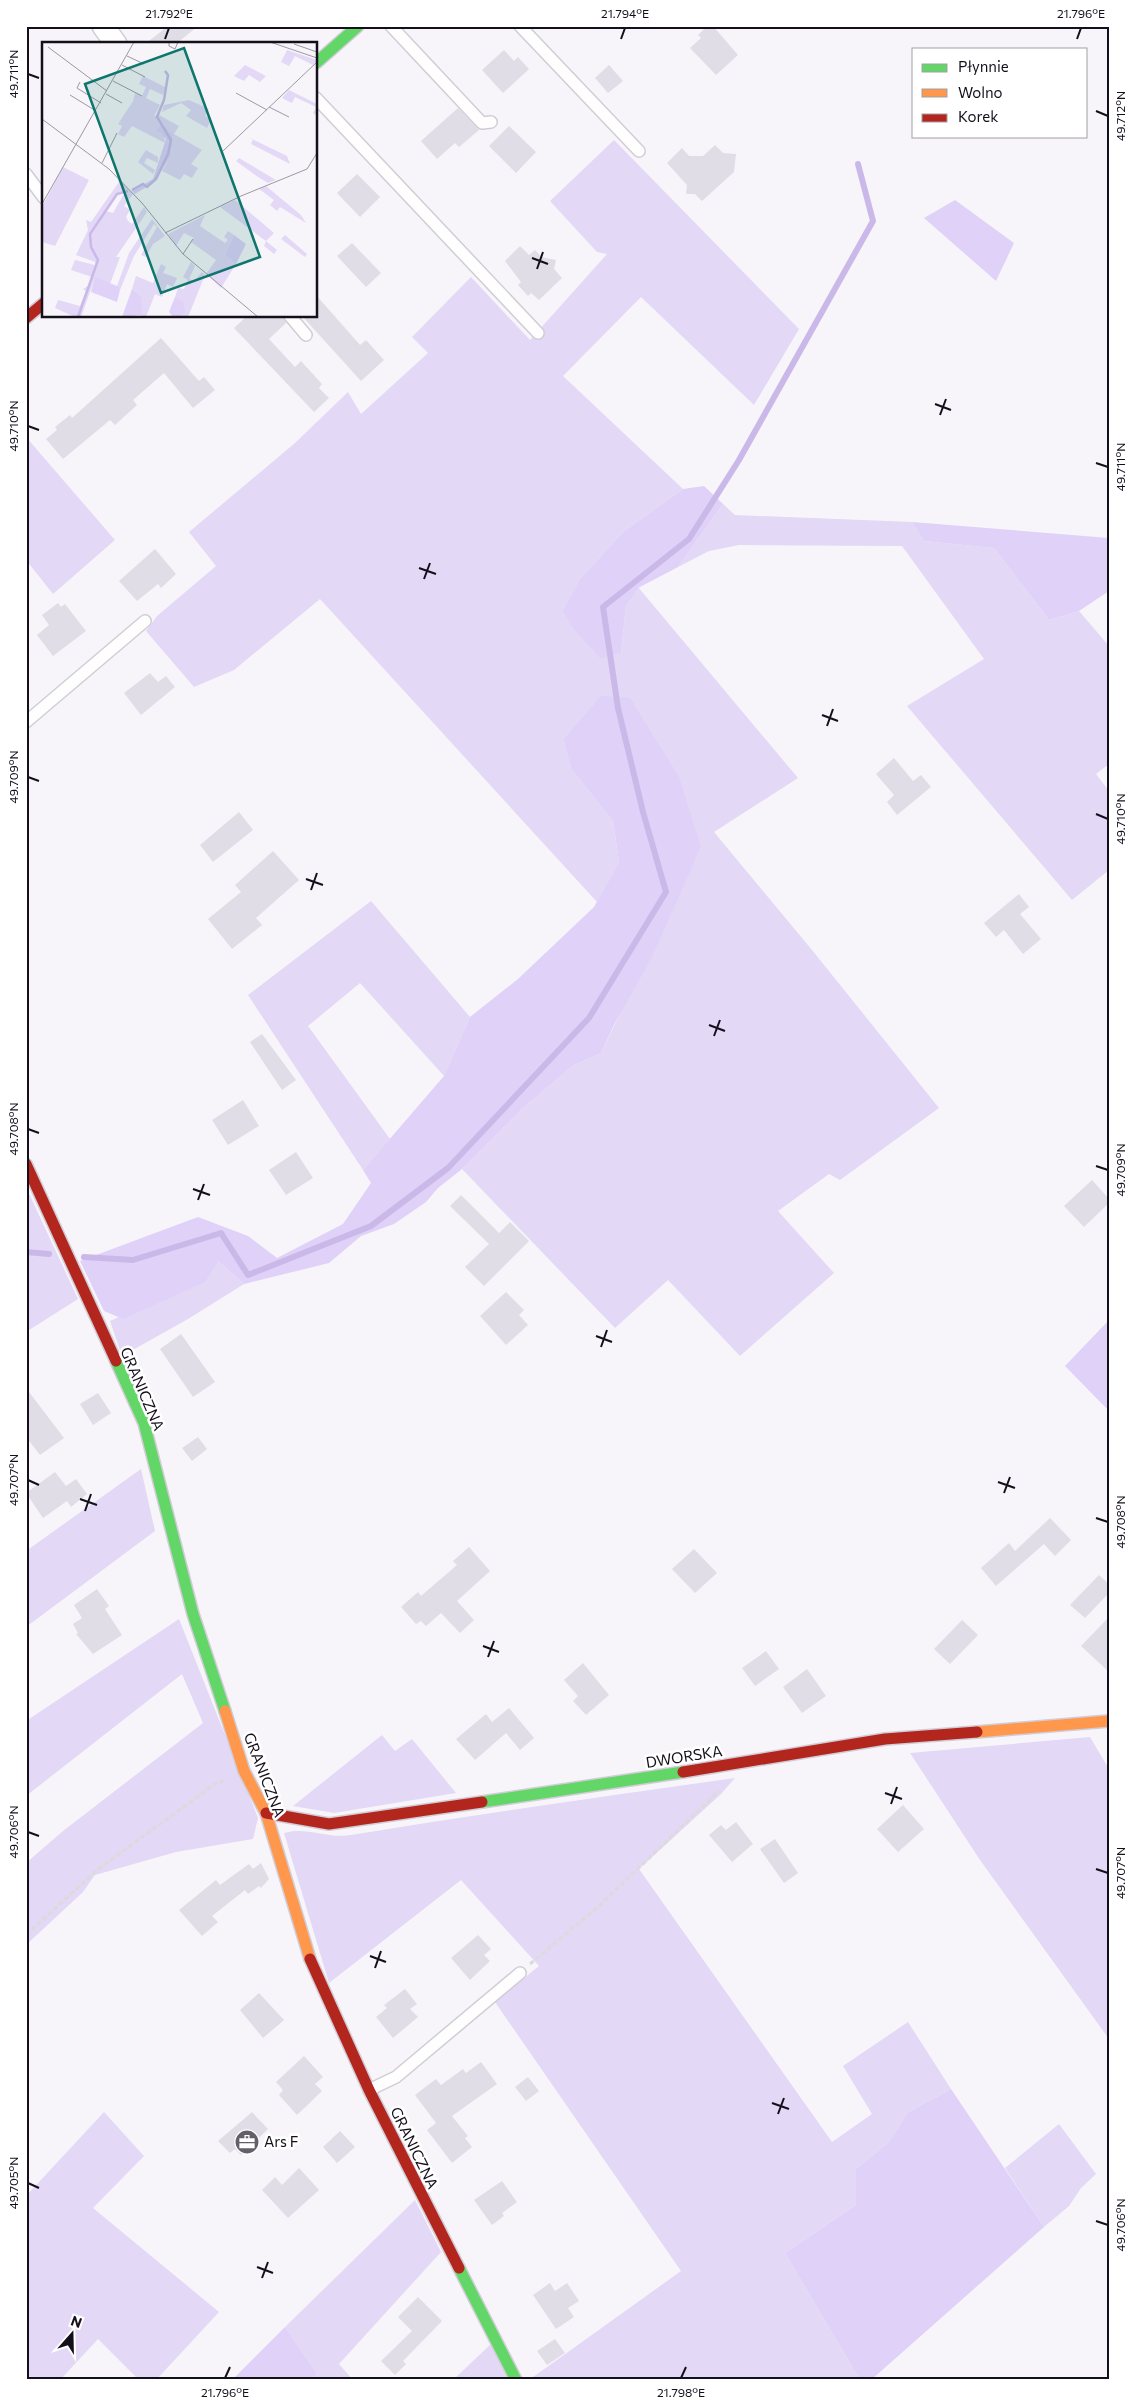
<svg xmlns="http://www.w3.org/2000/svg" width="1135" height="2406" viewBox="0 0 1135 2406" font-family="Commissioner,sans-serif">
<rect width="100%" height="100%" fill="#f7f5fa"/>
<path fill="#e3d8f6" d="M614 140 799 329 754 405 641 297 563 376 683 489 623 532 581 578 621 653 626 606 638 587 798 778 714 832 812 950 939 1108 840 1180 829 1174 778 1211 834 1273 740 1356 668 1280 615 1328 462 1169 524 1107 574 1065 601 1053 701 847 572 770 613 821 619 862 597 902 320 599 234 670 194 687 146 631 157 616 216 566 189 532 295 443 348 392 361 414 428 353 412 337 471 277 530 340 607 254 597 252 550 201Z
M26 437 115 540 53 594 26 560Z
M723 504 735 515 912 522 924 541 994 548 1049 620 1079 611 1109 646V764L1096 774 1109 791V870L1072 900 907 706 984 659 902 546 739 545 709 551 678 567Z
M371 901 470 1017 444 1076 360 983 308 1026 390 1139 363 1170 248 995Z
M26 1187 78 1299 26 1332Z
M218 1261 244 1284 188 1319 122 1356 110 1321 119 1317 123 1319Z
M141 1469 155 1531 26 1627V1551Z
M179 1619 258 1818 253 1839 176 1852 95 1875 83 1892 26 1945V1863L63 1831 203 1723 182 1674 26 1796V1721Z
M382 1735 395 1751 412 1739 456 1793 334 1813 293 1806Z
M1090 1737 1109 1769V2039L980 1860 910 1753Z
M735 1778 721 1794 639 1869 832 2142 872 2114 843 2066 908 2022 951 2089 907 2113 890 2141 856 2169V2205L785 2253 860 2380H529L681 2271 495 2002 539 1966 461 1880 329 1983 284 1833C305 1826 329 1839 351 1835 479 1814 607 1796 735 1778Z
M104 2112 144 2156 93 2208 219 2312 156 2380H139L98 2339 60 2380H26V2196Z
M1059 2124 1096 2174 1081 2188 1069 2206 1044 2227 1005 2168Z
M415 2200 441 2252 339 2364 353 2380H312L317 2373 285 2327Z
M491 2344 510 2380H453Z"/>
<path fill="#dfd1f8" d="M955 200 1014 243 996 281 924 218Z
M704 486 723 504 678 567 638 588 626 606 621 653 600 658 573 628 563 611 581 578 623 532 683 489Z
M912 522 1109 538V591L1079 611 1049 620 994 548 924 541Z
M601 696 630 698 679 777 701 847 652 957 614 1025 601 1053 574 1065 524 1107 462 1169 438 1188 426 1202 394 1224 361 1236 329 1263 244 1284 218 1261 205 1282 123 1319 104 1311 80 1261 198 1217 248 1236 277 1258 343 1224 371 1183 363 1170 444 1076 470 1017 518 979 594 907 619 862 613 821 572 770 564 739Z
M1109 1320V1411L1065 1366Z
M951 2089 1044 2227 871 2380H860L785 2253 856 2205V2169L890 2141 907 2113Z
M285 2327 317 2373 312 2380H232Z"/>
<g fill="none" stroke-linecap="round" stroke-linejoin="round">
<path stroke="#cab9e8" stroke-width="6" d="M26 1252 49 1254
M84 1257 133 1260 221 1233 248 1275 371 1226 448 1168 589 1018 666 892 643 812 618 708 603 607 689 539 739 460 873 221 858 164"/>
</g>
<path fill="#e0dde6" d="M168 26H198L176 44H145Z
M707 26H713L738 55 716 75 690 48 701 38 698 35Z
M504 50 514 61 518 57 529 69 503 93 482 70Z
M609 65 623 81 608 93 595 78Z
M458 108 479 130 459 147 455 143 437 159 421 141Z
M509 126 536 152 516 173 489 146Z
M715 145 723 153 736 154 734 172 702 201 695 194H686L687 185 667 163 682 148 689 156H703Z
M357 174 380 197 360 217 337 193Z
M352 243 381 273 366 287 337 256Z
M520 246 529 255 535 250 542 257 556 260 554 269 562 278 539 300 531 293 528 296 518 285 521 282 505 261Z
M316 295 360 345 366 340 384 360 361 381 302 316H316Z
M247 316H283L286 323 269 339 295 367 301 361 322 384 319 388 329 398 314 412 234 328Z
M161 338 199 381 204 377 215 390 193 408 164 373 133 400 137 405 115 425 110 420 63 459 46 439 57 430 55 427 70 415 72 418Z
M155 549 176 574 161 588 158 584 137 601 119 581Z
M58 603 61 607 65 604 86 631 53 656 37 635 49 625 42 615Z
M150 673 158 682 166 676 175 687 141 715 124 693Z
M894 758 913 781 921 775 931 787 897 815 887 802 894 795 876 774Z
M239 812 253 830 213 862 200 845Z
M273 851 299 880 256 918 262 925 232 949 208 919 241 892 235 885Z
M1019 894 1029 907 1020 914 1041 939 1023 954 1004 930 996 937 984 923Z
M262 1034 296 1080 282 1090 250 1042Z
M243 1100 259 1126 228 1145 212 1120Z
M296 1152 313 1178 286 1195 269 1170Z
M1092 1180 1109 1199V1203L1084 1227 1064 1206Z
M461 1195 499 1233 510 1222 529 1241 484 1286 465 1267 489 1244 450 1206Z
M506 1292 524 1310 519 1315 528 1325 506 1345 480 1316Z
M181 1334 215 1382 193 1397 160 1349Z
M26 1388 64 1438 40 1455 26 1437Z
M98 1393 111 1413 93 1425 80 1404Z
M198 1437 207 1449 192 1461 182 1448Z
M55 1472 66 1486 76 1479 87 1494 71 1507 67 1501 43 1518 26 1493Z
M1050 1518 1071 1540 1055 1556 1044 1544 996 1586 981 1568 1009 1543 1015 1551Z
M469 1547 490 1571 457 1601 474 1620 460 1633 441 1613 426 1626 421 1621 416 1624 401 1607 418 1592 421 1596 457 1565 453 1561Z
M694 1549 717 1573 695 1593 672 1569Z
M1099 1575 1109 1584V1593L1085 1618 1070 1605Z
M97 1589 109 1606 105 1609 122 1635 93 1654 76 1634 78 1633 73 1624 82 1618 74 1605Z
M1109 1617V1672L1081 1646Z
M962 1620 978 1635 950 1664 934 1649Z
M766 1651 779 1669 755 1686 742 1668Z
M583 1663 609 1695 586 1715 573 1701 578 1696 564 1680Z
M807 1669 826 1696 802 1713 783 1687Z
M509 1708 534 1738 520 1750 506 1733 475 1760 456 1739 486 1714 492 1722Z
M903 1805 924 1829 898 1852 877 1829Z
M736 1822 753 1844 732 1862 709 1835 721 1825 726 1830Z
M775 1839 798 1873 784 1883 760 1849Z
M261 1863 269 1879 261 1888 259 1886 248 1894 245 1890 212 1916 218 1922 202 1936 179 1910 216 1880 220 1885 249 1864 253 1869Z
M478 1935 491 1949 484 1955 490 1961 470 1980 451 1958Z
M405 1989 417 2004 410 2009 418 2017 393 2038 376 2017 387 2008 384 2005Z
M259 1993 284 2020 263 2038 240 2010Z
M304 2056 323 2077 315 2084 322 2091 297 2115 279 2095 283 2090 276 2082Z
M481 2062 497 2084 452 2116 468 2136 465 2138 472 2147 452 2163 427 2130 436 2123 415 2095 436 2079 441 2085 463 2069 466 2073Z
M528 2077 539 2091 526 2101 515 2087Z
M252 2112 268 2129 241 2155 235 2149 230 2153 218 2141Z
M340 2131 355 2147 337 2163 323 2147Z
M299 2168 319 2190 288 2218 262 2190 275 2177 282 2185Z
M502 2181 517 2202 502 2213 504 2216 492 2225 474 2200Z
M550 2283 555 2291 567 2283 579 2301 568 2308 574 2317 556 2329 533 2295Z
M418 2297 442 2321 403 2361 406 2364 395 2375 381 2361 412 2331 398 2317Z
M555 2339 565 2353 547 2365 537 2351Z"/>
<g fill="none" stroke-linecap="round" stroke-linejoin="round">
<defs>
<path id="lane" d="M391 26 482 123 491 122
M520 26 639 151
M316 98 538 333
M26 174 44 198
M290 316 306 335
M26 722 145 621
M369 2090 396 2077 520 1973"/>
<path id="street" d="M103 26 116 44"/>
<path id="fast" d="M316 63 358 26
M116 1361 144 1423 193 1614 225 1711
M482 1802 683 1772
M459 2268 516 2380"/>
<path id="slow" d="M225 1711 244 1771 266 1813 310 1959
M977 1732 1109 1721"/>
<path id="jam" d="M26 318 44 303
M26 1164 116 1361
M683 1772 885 1739 977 1732
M266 1813 329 1824 482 1802
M310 1959 369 2090 459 2268"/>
</defs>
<use href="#lane" stroke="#d1cdd6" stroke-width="14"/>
<use href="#street" stroke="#d1cdd6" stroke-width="24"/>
<use href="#fast" stroke="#d1cdd6" stroke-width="14"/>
<use href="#slow" stroke="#d1cdd6" stroke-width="14"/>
<use href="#jam" stroke="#d1cdd6" stroke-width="14"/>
<path stroke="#dbdbdc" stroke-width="3" stroke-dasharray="5 2.5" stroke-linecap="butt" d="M26 1935 97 1870 215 1784 224 1781
M530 1964 599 1906 719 1791"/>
<use href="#lane" stroke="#fefefe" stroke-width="11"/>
<use href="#street" stroke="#fefefe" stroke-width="21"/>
<use href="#fast" stroke="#63d668" stroke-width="11"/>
<use href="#slow" stroke="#ff974d" stroke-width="11"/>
<use href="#jam" stroke="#b3261e" stroke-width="11"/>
</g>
<path fill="none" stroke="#14101b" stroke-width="2" d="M165 39 169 28M621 39 625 28M1077 39 1081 28M28 74 39 78M1096 111 1108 116M532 258 548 264M537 269 543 252M935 404 951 410M940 415 946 399M28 426 39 430M1096 463 1108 467M419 568 436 574M424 579 430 563M822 715 838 721M827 726 833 709M28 777 39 781M1096 814 1108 819M306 879 323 885M311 890 317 873M709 1025 725 1031M714 1036 720 1020M28 1129 39 1133M1096 1166 1108 1170M193 1189 210 1195M198 1200 204 1184M596 1336 612 1342M601 1347 607 1330M28 1480 39 1485M998 1482 1015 1488M1004 1493 1010 1477M80 1499 97 1505M85 1511 91 1494M1096 1518 1108 1522M483 1646 499 1652M488 1657 494 1641M885 1793 902 1799M891 1804 897 1787M28 1832 39 1836M1096 1869 1108 1873M370 1956 386 1962M375 1968 381 1951M772 2103 789 2109M778 2114 784 2098M28 2183 39 2188M1096 2221 1108 2225M257 2267 273 2273M262 2278 268 2262M225 2378 230 2367M681 2378 686 2367"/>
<defs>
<symbol id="office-disc" viewBox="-11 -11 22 22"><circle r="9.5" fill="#636069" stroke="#fff"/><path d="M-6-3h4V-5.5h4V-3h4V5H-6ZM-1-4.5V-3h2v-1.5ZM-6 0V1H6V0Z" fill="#fff"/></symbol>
</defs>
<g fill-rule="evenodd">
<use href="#office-disc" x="233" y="2128" width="28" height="28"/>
</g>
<g text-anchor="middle" stroke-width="5" stroke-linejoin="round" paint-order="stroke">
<g font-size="15" fill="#14101b" stroke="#fff">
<text transform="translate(142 1389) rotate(67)" y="5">GRANICZNA</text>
<text transform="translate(684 1757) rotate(-9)" y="5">DWORSKA</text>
<text transform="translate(264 1775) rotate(69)" y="5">GRANICZNA</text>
<text transform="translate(414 2148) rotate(64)" y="5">GRANICZNA</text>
</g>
<g font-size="15" fill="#14101b" stroke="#fff" text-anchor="start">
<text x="264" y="2147">Ars F</text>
</g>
</g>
<g transform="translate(42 42)">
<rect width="275" height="275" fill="#f7f5fa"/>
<path d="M245 8 275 18V19L271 23 253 14 247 24 239 20ZM203 23 224 34 218 40 207 33 202 39 192 34ZM101 34 123 45 121 53 108 47 104 56 118 63 112 74 117 73 137 84 132 92 160 108 149 122 156 126 150 136 142 132 138 138 120 129 129 114 131 93 117 91 122 94 123 101 90 84 82 95 76 92 80 84 76 82 91 59 93 51 100 54 104 45 97 42ZM247 48 275 62V74L271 71 274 65 253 55 250 61 240 56ZM147 58 167 67 163 74 169 78 165 86 144 74 149 68 139 61 120 70 122 63ZM206 95 245 114 248 122 209 102 211 97ZM104 108 116 115V121L105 116 102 121 113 128 111 132 96 120ZM197 116 234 138 226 141 216 135 194 119ZM21 125 47 138 13 204 0 200V165ZM75 136 91 152 82 164 88 168 84 175 86 179 90 182 102 165 105 170 74 215H78L68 242 53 236 39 275H33L13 266 16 258 38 264 44 249 41 247 46 244 50 235 29 228 33 218 53 223V220L34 213 46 188 44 178 49 180 77 140ZM83 150 71 171 64 169 75 152ZM224 144 259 173 264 181 238 165 235 169 228 163 232 158 217 147ZM193 158 232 191 224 199 235 208 232 212 222 204 224 199 178 165ZM163 173 158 184 183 201 186 198 182 195 186 189 192 193 183 213 194 222 179 246 164 232 174 218 149 200 152 196 142 191 134 204 126 192ZM110 177 123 194 111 202 104 215 99 213 115 185 112 182 92 214 78 248 74 247 87 211ZM243 193 265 212 263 215 239 197ZM149 220 153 224 147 237 152 239 160 230 163 233 146 275H139L142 271 133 255 136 246 142 247 146 238 141 235ZM119 222 124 225 121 231 135 236 131 245 125 242 120 255 113 252 104 275H99V254L90 247 94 234 111 241Z" fill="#e3d8f6" fill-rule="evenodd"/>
<path d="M120 82 131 93 129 114 111 141 93 152 90 149 111 137 124 97 115 88ZM192 193 204 202 194 222 183 213ZM53 235 75 244 78 248 75 260 49 250ZM90 247 99 254 100 273 80 275ZM133 255 141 260 143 270 139 275H131L127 270Z" fill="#dfd1f8"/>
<path fill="none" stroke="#cab9e8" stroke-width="2.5" d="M90 148 101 142 105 145 114 137 126 112 129 98 115 75 122 58 126 33 123 29M36 275 56 218 49 205 48 192 75 152 86 149"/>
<path fill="none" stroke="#9c99a1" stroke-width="1" d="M127 0V4L133 7 136 0M228 0 275 16M252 2 275 10M6 5 65 49M85 14 102 22M80 23 103 35M71 39 100 54M38 40 35 46 59 61M194 51 225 68M64 52 80 61M28 53 54 69M227 65 247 75M0 77 67 127 100 161 141 212 216 275M181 109 275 20M60 121 75 91M0 162 92 0M123 191 199 154 265 127 275 111M141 212 151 197"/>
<path fill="#0f766e" fill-opacity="0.15" stroke="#0f766e" stroke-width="2.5" d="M142 6 218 215 119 251 43 42Z"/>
<rect width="275" height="275" fill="none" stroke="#14101b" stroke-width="2.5"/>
</g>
<rect width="1135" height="2406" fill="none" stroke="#ffffff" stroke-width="55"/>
<rect x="912" y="48" width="175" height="90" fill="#ffffff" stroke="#a19fa4"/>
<rect x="922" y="64" width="25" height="8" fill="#63d668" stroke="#a19fa4"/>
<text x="958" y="72" font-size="15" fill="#14101b">Płynnie</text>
<rect x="922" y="89" width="25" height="8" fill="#ff974d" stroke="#a19fa4"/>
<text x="958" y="98" font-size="15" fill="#14101b">Wolno</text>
<rect x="922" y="114" width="25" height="8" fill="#b3261e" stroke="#a19fa4"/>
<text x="958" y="122" font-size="15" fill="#14101b">Korek</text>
<g transform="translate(72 2334) rotate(20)" stroke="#ffffff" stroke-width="4" paint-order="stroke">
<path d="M0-4L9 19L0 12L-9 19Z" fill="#14101b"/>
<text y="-8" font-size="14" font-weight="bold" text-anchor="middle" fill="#14101b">N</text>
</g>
<rect x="28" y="28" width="1080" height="2350" fill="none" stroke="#14101b" stroke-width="2"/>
<g font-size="12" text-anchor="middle" fill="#14101b">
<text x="169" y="18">21.792°E</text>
<text x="625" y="18">21.794°E</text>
<text x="1081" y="18">21.796°E</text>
<text transform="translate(14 74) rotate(-90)" y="4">49.711°N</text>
<text transform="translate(1121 116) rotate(-90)" y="4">49.712°N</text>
<text transform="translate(14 426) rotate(-90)" y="4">49.710°N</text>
<text transform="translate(1121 467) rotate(-90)" y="4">49.711°N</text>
<text transform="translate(14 777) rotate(-90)" y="4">49.709°N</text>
<text transform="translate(1121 819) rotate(-90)" y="4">49.710°N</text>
<text transform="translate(14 1129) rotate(-90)" y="4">49.708°N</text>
<text transform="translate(1121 1170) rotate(-90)" y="4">49.709°N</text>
<text transform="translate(14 1480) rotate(-90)" y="4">49.707°N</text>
<text transform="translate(1121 1522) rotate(-90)" y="4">49.708°N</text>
<text transform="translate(14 1832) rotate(-90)" y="4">49.706°N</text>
<text transform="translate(1121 1873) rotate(-90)" y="4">49.707°N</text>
<text transform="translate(14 2183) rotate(-90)" y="4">49.705°N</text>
<text transform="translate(1121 2225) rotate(-90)" y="4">49.706°N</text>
<text x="225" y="2397">21.796°E</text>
<text x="681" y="2397">21.798°E</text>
</g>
</svg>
